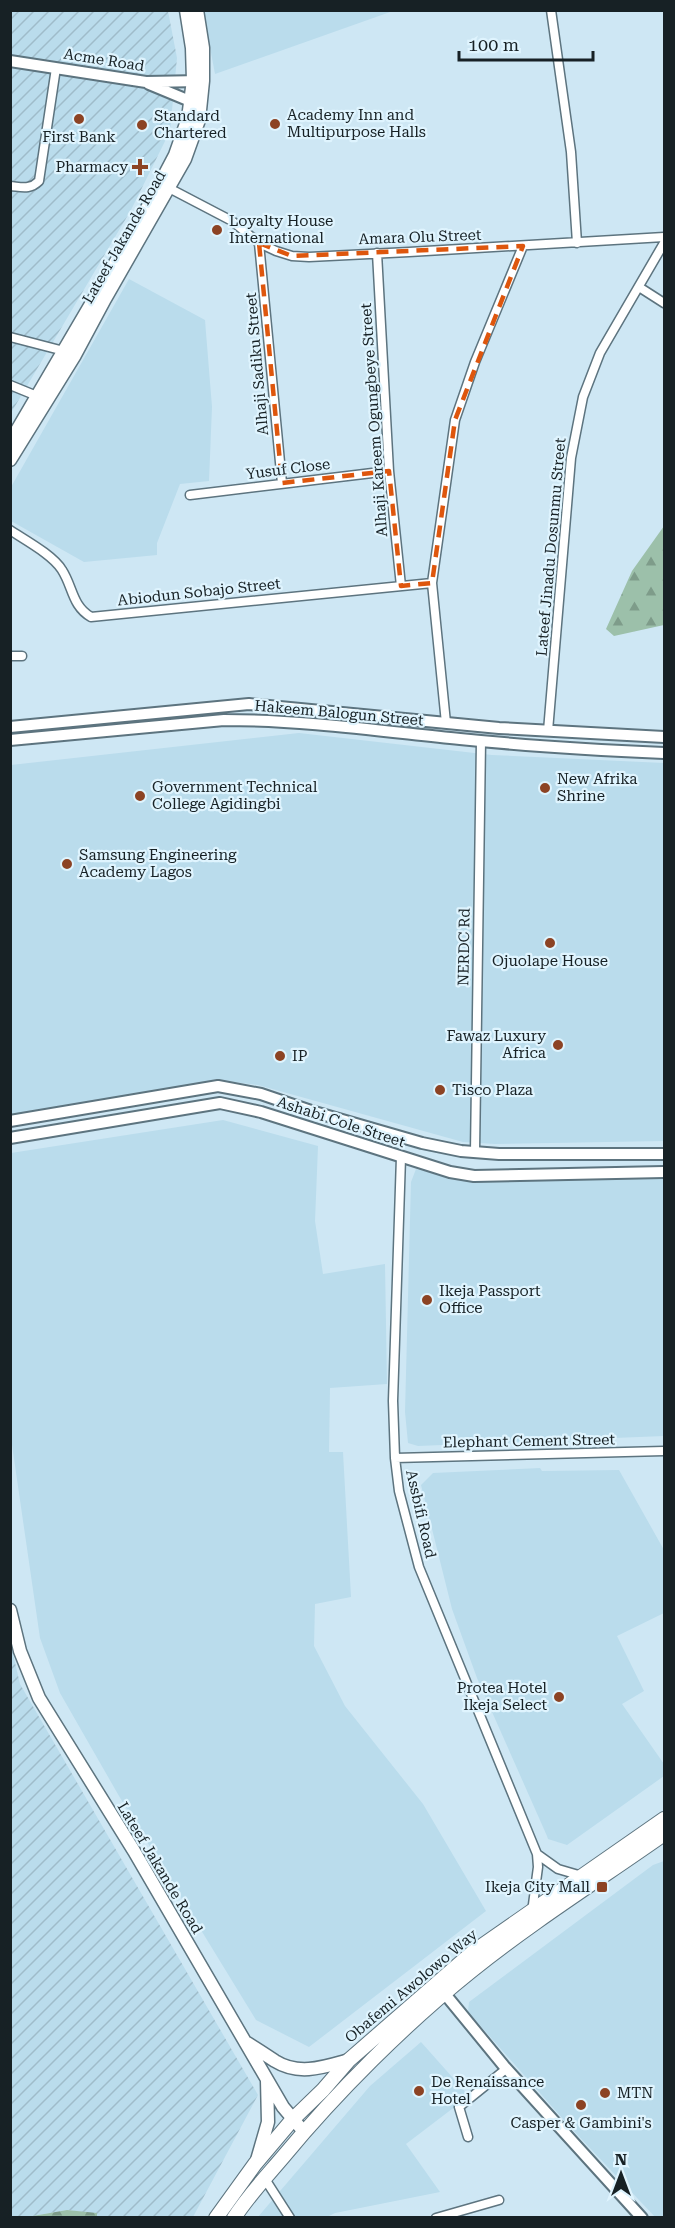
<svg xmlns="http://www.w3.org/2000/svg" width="675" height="2228" viewBox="0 0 675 2228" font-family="'Roboto Serif',serif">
<defs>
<pattern id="industrial-furrows" width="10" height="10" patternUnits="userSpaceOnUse" patternTransform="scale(1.5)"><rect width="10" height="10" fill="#badcec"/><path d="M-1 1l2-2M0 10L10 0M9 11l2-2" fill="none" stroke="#9fbcca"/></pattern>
<pattern id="forest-firs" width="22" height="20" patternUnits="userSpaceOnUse" patternTransform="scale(1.5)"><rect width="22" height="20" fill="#9cc0aa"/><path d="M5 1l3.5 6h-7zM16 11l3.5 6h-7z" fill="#7e9c8a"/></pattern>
</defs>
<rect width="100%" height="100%" fill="#cee7f4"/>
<path fill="#badcec" d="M203 10 393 11 215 74Z
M129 279 205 320 212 407 209 481 180 484 157 543V555L84 562 11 521V487Z
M299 733 492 755 664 763V1141L495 1144 463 1142 258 1085 217 1080 11 1117V765Z
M223 1120 318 1146 315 1221 323 1274 385 1264 387 1384 330 1388 329 1452H343L351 1597 315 1604 314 1646 345 1706 423 1804 486 1911 309 2047 256 2020 119 1796 60 1693 40 1638 11 1438V1153Z
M416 1169 465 1180 664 1178V1436L418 1446 408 1443 405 1412 411 1182Z
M540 1468 542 1471 619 1470 664 1550V1613L617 1636 644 1691 622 1704 664 1764V1776L567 1845 548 1839 547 1836 477 1678 452 1609 421 1485 433 1473Z
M664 1861V2217L656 2218 571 2128 468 2012 469 2002 653 1865Z
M421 2042 469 2096 406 2144 440 2192 335 2213 327 2217 257 2218 370 2086Z"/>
<path fill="url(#industrial-furrows)" d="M11 11H168L177 58 170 131 131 210 11 413Z
M10 1641 20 1684 258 2095 193 2217H97V2214L67 2210 27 2217H11Z"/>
<path fill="url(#forest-firs)" d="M664 526V625L614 636 606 629 632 571Z
M67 2210 97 2213V2217H27Z"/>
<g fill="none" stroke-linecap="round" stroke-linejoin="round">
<defs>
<path id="minor" d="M551 10 571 152 577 243
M10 186C22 187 30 190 39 181L56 68
M165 186 232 221 259 243 276 251 292 256 309 257 409 252 664 237
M259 243 282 483
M377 253 389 471 401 586
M639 287 664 303
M10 337 64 351
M10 385 37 396
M190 495 389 471
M10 530C25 540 53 555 62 570 73 587 72 606 91 617L432 583
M10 656H22
M446 723 432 583 455 420 475 362 523 246
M548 731 571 458 583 397 600 353 664 243
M475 1152 481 741
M401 1157 393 1401 395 1458 399 1491 419 1567 537 1854 538 1867 532 1912
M395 1458 664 1451
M537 1854 558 1869 582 1876
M468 2137 459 2107 506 2069
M265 2179 290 2218
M436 2218 499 2200"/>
<path id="tertiary" d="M10 61 146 82 201 81
M149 84 190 101 196 102
M10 727 249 704 499 728 664 737
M10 740 224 720C303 720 381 731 460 739 528 746 596 750 664 753
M10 1121 218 1086 261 1094 311 1111 422 1143 461 1151 499 1154H664
M10 1138 220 1103 261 1112 450 1172 474 1176 664 1172
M445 1994 504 2066 642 2218"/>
<path id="secondary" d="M10 442 145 212 175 155 188 118 193 80 192 48 186 10
M10 460 75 355 105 299 185 159 199 120 203 81V48L197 10
M10 1610 20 1651 39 1698 134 1851 283 2107 304 2132
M247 2043C257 2049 266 2055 275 2061 299 2076 324 2067 349 2060
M257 2160 268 2122 267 2080"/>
<path id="primary" d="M216 2218 255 2164 293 2119 323 2090 349 2060 473 1952 664 1819
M234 2218C248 2196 266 2177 283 2157 336 2093 405 2024 471 1971 532 1922 600 1879 664 1834"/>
</defs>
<use href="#minor" stroke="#5d747f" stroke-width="11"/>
<use href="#tertiary" stroke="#5d747f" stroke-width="14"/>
<use href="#secondary" stroke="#5d747f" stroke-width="15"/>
<use href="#primary" stroke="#5d747f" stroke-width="16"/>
<use href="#minor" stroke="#fff" stroke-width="8"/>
<use href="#tertiary" stroke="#fff" stroke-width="10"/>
<use href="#secondary" stroke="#fff" stroke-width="12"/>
<use href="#primary" stroke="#fff" stroke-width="14"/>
</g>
<path fill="none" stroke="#de560d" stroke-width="4.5" stroke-dasharray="12 8" stroke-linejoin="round" d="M259 243 292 256 523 246 455 420 432 583 401 586 389 471 282 483Z"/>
<g fill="#8c4324" stroke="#dff4fe" stroke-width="2">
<circle cx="79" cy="119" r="6"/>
<circle cx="275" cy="124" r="6"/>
<circle cx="142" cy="125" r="6"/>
<path d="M137 158h6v6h6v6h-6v6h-6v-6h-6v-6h6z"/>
<circle cx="217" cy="230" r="6"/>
<circle cx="545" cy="788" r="6"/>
<circle cx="140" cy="796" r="6"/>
<circle cx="67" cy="864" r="6"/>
<circle cx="550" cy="943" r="6"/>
<circle cx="558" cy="1045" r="6"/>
<circle cx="280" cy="1056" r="6"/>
<circle cx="440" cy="1090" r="6"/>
<circle cx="427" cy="1300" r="6"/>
<circle cx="559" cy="1697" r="6"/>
<rect x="596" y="1881" width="12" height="12" rx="3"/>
<circle cx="419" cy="2091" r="6"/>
<circle cx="605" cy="2093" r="6"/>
<circle cx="581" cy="2105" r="6"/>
</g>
<g text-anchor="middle" stroke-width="4.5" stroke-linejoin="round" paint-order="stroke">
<g font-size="15" fill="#172125" stroke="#dff4fe">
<text transform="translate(104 60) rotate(9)" y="5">Acme Road</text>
<text transform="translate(124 237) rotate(-60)" y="5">Lateef Jakande Road</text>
<text transform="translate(420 237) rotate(-2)" y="5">Amara Olu Street</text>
<text transform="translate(257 364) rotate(-95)" y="5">Alhaji Sadiku Street</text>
<text transform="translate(374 420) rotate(-94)" y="5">Alhaji Kareem Ogungbeye Street</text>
<text transform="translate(288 469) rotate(-7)" y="5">Yusuf Close</text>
<text transform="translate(551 547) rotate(-85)" y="5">Lateef Jinadu Dosunmu Street</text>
<text transform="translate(199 592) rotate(-6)" y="5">Abiodun Sobajo Street</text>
<text transform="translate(339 713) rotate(5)" y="5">Hakeem Balogun Street</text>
<text transform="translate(464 947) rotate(-89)" y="5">NERDC Rd</text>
<text transform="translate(341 1122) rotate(18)" y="5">Ashabi Cole Street</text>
<text transform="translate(529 1441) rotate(-1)" y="5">Elephant Cement Street</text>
<text transform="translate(421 1514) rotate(77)" y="5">Assbifi Road</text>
<text transform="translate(160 1868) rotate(59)" y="5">Lateef Jakande Road</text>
<text transform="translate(411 1986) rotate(-40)" y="5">Obafemi Awolowo Way</text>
</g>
<g font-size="15" fill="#172125" stroke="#dff4fe" text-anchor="start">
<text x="287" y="120">Academy Inn and<tspan x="287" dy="17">Multipurpose Halls</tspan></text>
<text x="154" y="121">Standard<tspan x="154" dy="17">Chartered</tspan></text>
<text x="79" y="142" text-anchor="middle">First Bank</text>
<text x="128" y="172" text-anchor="end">Pharmacy</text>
<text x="229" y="226">Loyalty House<tspan x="229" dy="17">International</tspan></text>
<text x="557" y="784">New Afrika<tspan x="557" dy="17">Shrine</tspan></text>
<text x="152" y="792">Government Technical<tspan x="152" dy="17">College Agidingbi</tspan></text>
<text x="79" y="860">Samsung Engineering<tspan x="79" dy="17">Academy Lagos</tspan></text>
<text x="550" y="966" text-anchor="middle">Ojuolape House</text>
<text x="546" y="1041" text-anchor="end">Fawaz Luxury<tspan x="546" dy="17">Africa</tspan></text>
<text x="292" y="1061">IP</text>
<text x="452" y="1095">Tisco Plaza</text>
<text x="439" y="1296">Ikeja Passport<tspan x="439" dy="17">Office</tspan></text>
<text x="547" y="1693" text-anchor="end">Protea Hotel<tspan x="547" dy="17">Ikeja Select</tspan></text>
<text x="590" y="1892" text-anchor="end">Ikeja City Mall</text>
<text x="431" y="2087">De Renaissance<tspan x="431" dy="17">Hotel</tspan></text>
<text x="617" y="2098">MTN</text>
<text x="581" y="2128" text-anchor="middle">Casper &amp; Gambini's</text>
</g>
</g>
<rect width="675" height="2228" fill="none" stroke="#172125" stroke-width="24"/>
<g transform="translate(621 2174)" stroke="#dff4fe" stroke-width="4.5" paint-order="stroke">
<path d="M0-4.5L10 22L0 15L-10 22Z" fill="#172125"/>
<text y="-9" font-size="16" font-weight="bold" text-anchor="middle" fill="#172125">N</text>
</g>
<path d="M459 51v9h134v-9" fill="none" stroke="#172125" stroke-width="3"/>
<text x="468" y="51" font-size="18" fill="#172125" stroke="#dff4fe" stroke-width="4.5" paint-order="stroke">100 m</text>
</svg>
